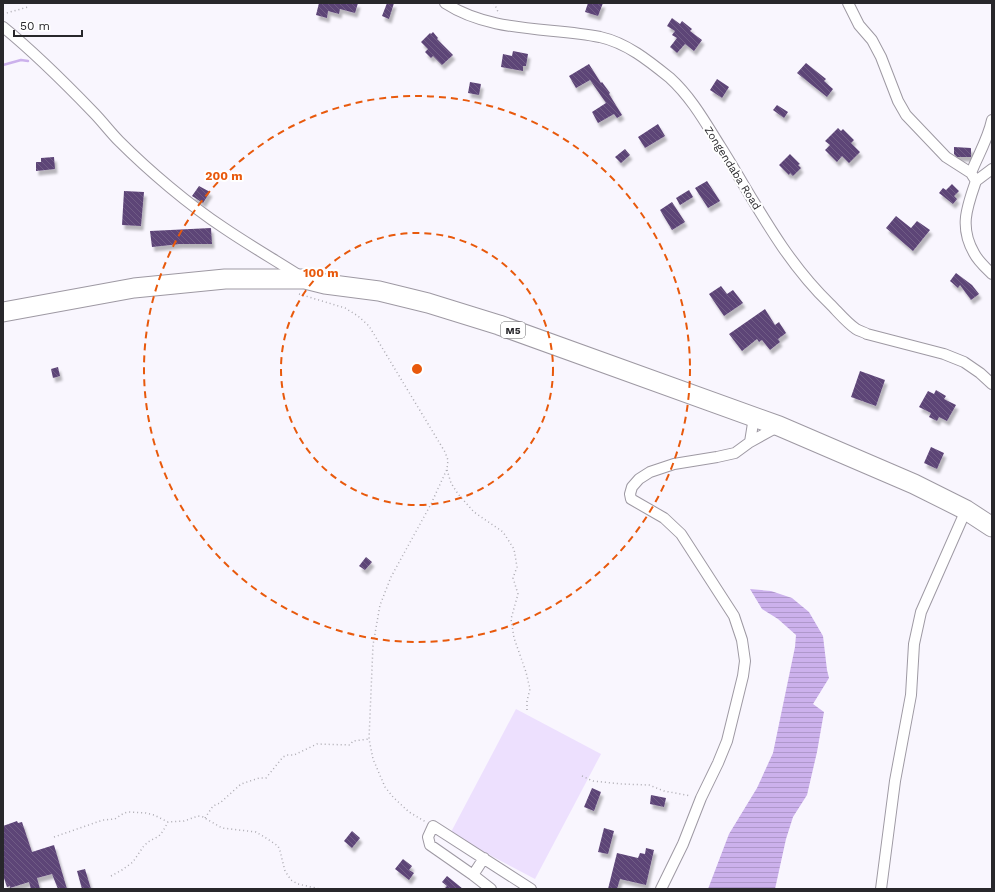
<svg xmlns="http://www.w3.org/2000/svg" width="995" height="892" viewBox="0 0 995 892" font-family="'Work Sans',sans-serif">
<defs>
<pattern id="water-rules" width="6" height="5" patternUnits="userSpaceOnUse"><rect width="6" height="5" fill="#ccb1ec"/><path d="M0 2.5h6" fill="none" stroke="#af98cb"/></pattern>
<pattern id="building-back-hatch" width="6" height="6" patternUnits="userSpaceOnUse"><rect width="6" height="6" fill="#5d4477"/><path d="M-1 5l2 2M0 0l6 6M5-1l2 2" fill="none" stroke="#705c85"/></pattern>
<filter id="shadow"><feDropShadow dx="2.5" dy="4.5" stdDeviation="1" flood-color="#0004"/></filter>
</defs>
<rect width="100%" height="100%" fill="#f9f6fe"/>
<path fill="#ede0fe" d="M516 709 601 754 535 879 450 834Z"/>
<path fill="url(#water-rules)" d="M750 589 771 591 792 598 809 612 823 636 827 670 829 678 813 704 824 712 817 752 807 795 793 817 786 839 775 889H708L729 834 757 788 773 753 795 647 796 635 778 619 762 609Z"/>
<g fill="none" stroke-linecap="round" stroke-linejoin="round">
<path stroke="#ccb1ec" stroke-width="2.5" d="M3 65 21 60 28 61"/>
</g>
<path fill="url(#building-back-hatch)" filter="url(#shadow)" d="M319 3H358L355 13 340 9 339 14 328 11 327 18 316 15Z
M387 3H394L389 19 382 16Z
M588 3H603L598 16 585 12Z
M672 18 680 24 682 21 692 29 690 31 702 40 694 51 685 44 677 53 670 47 677 38 672 35 675 31 667 26Z
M433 32 438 38 437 39 453 55 442 65 433 56 431 58 425 52 428 49 421 42 430 33 431 34Z
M513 51 528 54 526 66H523V71L501 67 503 54 512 56Z
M806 63 826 79 824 81 833 89 827 97 797 73Z
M589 64 601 83 602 82 610 93 609 94 622 115 617 118 614 114 598 123 592 112 606 103 590 80 576 88 569 76Z
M717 79 729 87 722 98 710 90Z
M470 82 481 84 479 95 468 93Z
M777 105 788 112 784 118 773 110Z
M658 124 665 136 645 148 638 137Z
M838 128 841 131 843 129 854 140 851 143 860 152 849 163 842 156 837 162 825 150 830 145 825 141Z
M954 147 971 148V157H957L954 154Z
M625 149 630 155 621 163 615 157Z
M790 154 800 164 798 165 801 168 793 176 790 173 789 175 779 165Z
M54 157 55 169 36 171V162H41V158Z
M707 181 720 201 708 208 695 188Z
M952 184 959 191 954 196 957 199 953 204 939 193 943 188 946 190Z
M199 186 210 192 203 203 192 196Z
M689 190 693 197 680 205 676 198Z
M124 191 144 192 141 226 122 225Z
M672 202 685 222 672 230 660 210Z
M896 216 911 228 917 221 930 230 913 251 886 228Z
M211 228 212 244H180L152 247 150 231Z
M956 273 972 285 979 294 971 300 960 285 958 288 950 281Z
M721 286 727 294 733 290 743 303 724 316 709 294Z
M765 309 775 325 779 322 786 333 778 339 780 342 770 350 762 340 759 342 757 339 742 351 729 334Z
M58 367 60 376 53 378 51 369Z
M860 371 885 380 876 406 851 397Z
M936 390 946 396 944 399 956 405 947 421 939 417 937 421 929 417 931 413 919 407 928 391 934 394Z
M931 447 944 453 937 469 924 463Z
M366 557 372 562 365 570 359 566Z
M592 788 601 792 594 811 584 807Z
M651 795 666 798 664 807 650 804Z
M17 821 18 823 22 822 32 852 54 845 67 889H58L52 874 37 878 40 889H31L29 882 10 888V886L7 887 3 875V826Z
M604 828 614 831 608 854 598 852Z
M352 831 360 838 352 848 344 841Z
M646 848 654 850 646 885 620 879 617 889H608L617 853 638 858 640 853 645 854Z
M403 859 412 866 409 870 414 873 409 880 395 869Z
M85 869 91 889H82L77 871Z
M447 876 463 889H444L447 886 442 882Z"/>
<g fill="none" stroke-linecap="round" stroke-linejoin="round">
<defs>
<path id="street" d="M445 3C491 33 549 27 600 37 627 43 649 61 670 78 691 97 705 122 720 146 754 200 783 259 830 304 838 312 847 323 856 329 859 331 864 332 867 334L944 354 964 362 980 373 992 384
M848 3 859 25 872 40 881 57 898 101 906 115 946 157 971 173 976 181C967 207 959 227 974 253 978 261 986 268 992 274
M3 27C35 53 64 82 93 112 102 121 110 132 119 141 149 171 189 205 224 228 249 245 275 260 300 276
M971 173C978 155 988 139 992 120
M976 181 992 169
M750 442 754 417
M484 858 473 875 491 889
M473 875 430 845 428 837 433 826 531 889
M661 889 683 844 701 798 718 763 727 741 743 676 745 661 742 640 734 616 681 534 664 518 631 499 630 494 632 487 639 479 650 472 674 464 717 457 735 453 750 442 779 426
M881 889 895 781 911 695 914 644 921 612 966 510"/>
<path id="highway" d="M3 312 134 288 225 279H305L325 284 379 291 428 303 499 325 779 426 914 484 966 510 992 527"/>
</defs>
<use href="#street" stroke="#9e99a3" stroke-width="12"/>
<use href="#highway" stroke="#9e99a3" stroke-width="21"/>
<path stroke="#adabb2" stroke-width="1.5" stroke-dasharray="1 3" stroke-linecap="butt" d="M494 3 499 14
M3 14 28 7
M299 294 345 308 358 316 369 326 445 452 448 460 447 469 431 504 391 577 380 605 373 645 369 739 373 759 385 787 393 797 409 812 426 822
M447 470 451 483 458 494 474 512 503 532 514 549 517 567 513 578 518 594 511 619 514 638 526 672 530 689 527 701V713
M582 776 593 781 622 784 649 785 664 791 691 796
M205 818 213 806 220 803 241 784 259 778H266L283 757 287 755H294L317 744 350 745 353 741 369 739
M54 837 103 820 115 819 124 813 128 812 146 813 154 815 168 822 184 821 198 816 203 817 222 828 256 832 266 838 278 846 280 851 285 871 291 880 298 884 320 889
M111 876 122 870 133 862 143 847 148 842 159 836 163 831 168 822"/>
<use href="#street" stroke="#fff" stroke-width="10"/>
<use href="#highway" stroke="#fff" stroke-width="19"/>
</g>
<g fill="none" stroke="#e8590c" stroke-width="2" stroke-dasharray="7 5">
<circle cx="417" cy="369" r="136"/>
<circle cx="417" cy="369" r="273"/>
</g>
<g text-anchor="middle" stroke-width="4" stroke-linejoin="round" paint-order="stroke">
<rect fill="#fff" stroke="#68686b" stroke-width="1" x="501" y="322" width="24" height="16" rx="3"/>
<g font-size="10" font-weight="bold" fill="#28272b">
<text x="513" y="334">M5</text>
</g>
<g font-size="11" fill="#28272b" stroke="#fff">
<text transform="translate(733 168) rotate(58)" y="4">Zongendaba Road</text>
</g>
</g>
<circle cx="417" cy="369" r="6" fill="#e8590c" stroke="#fff" stroke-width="2"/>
<g font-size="12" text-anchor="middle" font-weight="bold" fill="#e8590c" stroke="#fff" stroke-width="4" stroke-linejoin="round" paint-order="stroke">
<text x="224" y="180">200 m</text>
<text x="321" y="277">100 m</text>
</g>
<rect width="995" height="892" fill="none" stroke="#28272b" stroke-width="8"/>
<path d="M14 30v6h68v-6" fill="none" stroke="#28272b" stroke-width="2"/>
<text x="20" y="30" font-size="12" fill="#28272b" stroke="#ffffff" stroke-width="3" paint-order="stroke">50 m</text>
</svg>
